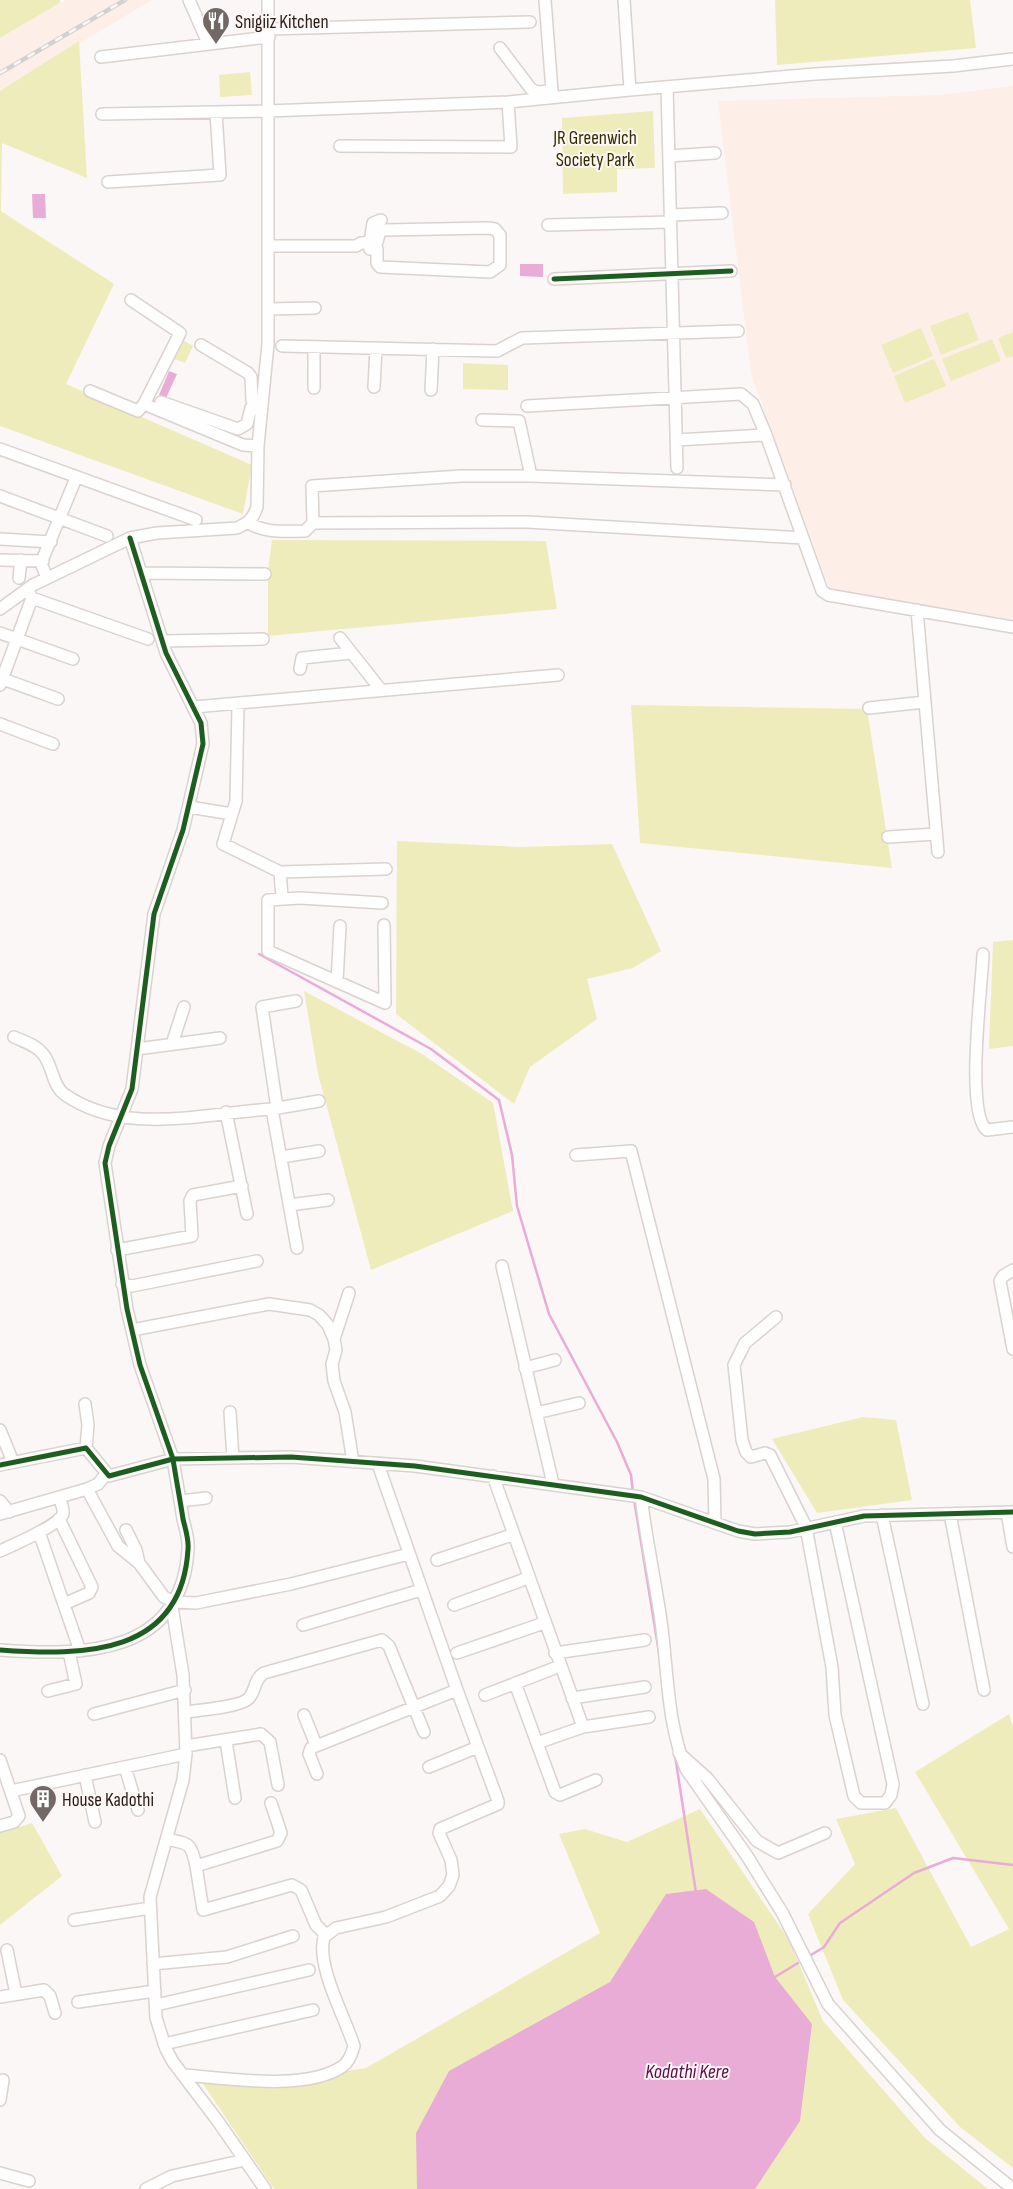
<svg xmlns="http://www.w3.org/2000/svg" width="1013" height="2189" viewBox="0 0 1013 2189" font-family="'Sofia Sans Condensed',sans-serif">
<rect width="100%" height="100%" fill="#fbf7f6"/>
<path fill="#fdeee8" d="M66 0H152L0 91V38Z
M1013 86V619L831 592 751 374 718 101 941 95Z"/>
<path fill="#efecbb" d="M0 0H60V3L0 38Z
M775 0H970L976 48 777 65Z
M79 41 87 178 2 143 1 211 114 284 66 384 252 465 243 514 0 426V91Z
M250 72 252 95 220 97 219 75Z
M653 111 655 168 617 169V192L563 194 562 118Z
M968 312 979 340 941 355 930 326Z
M921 328 933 356 893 373 881 345Z
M1013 332V356L1006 358 998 338Z
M992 339 1001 361 951 381 942 359Z
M184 341 193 346 185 363 174 359Z
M934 359 946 386 905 403 894 376Z
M463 363 508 365V390L463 389Z
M272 540 546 541 557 609 268 636V570Z
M631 705 867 709 892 868 640 843Z
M397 841 519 847 612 844 661 951 633 968 587 979 597 1019 530 1067 514 1104 396 1014Z
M1013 940V1046L989 1049 993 942Z
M304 991 422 1054 493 1103 513 1211 371 1270 318 1074Z
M863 1417 896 1420 912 1500 817 1513 772 1439Z
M1009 1714 1013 1727V2168L960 2127 843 2000 808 1914 855 1864 836 1819 896 1808 971 1947 1009 1929 915 1772Z
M700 1809 789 1940 823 2021 925 2138 988 2189H274L203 2084 321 2075 366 2068 600 1933 559 1834 585 1829 627 1842Z
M32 1823 62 1876 0 1925V1833Z"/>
<path fill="#e8acd6" d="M32 194H45L46 218H33Z
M520 264H543V277L520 276Z
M169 371 177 374 166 398 159 395Z
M706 1889 754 1922 775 1977 812 2024 800 2121 755 2189H417L416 2133 449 2071 610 1982 666 1894Z"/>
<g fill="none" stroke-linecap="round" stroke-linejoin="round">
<path stroke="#e8acd6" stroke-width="2.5" d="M259 954 431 1049 499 1100 512 1155 517 1206 549 1314 617 1442 631 1475 633 1493
M634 1499 660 1659
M675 1755 696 1893
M811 1955 824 1947 840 1923 914 1873 953 1858 1013 1865
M775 1977 798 1963"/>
<defs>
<path id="minor" d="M189 0 208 43
M545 0 552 91
M624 0 630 90
M269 29 530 22
M500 48 531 89 537 92 549 91
M101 57 269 37
M667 87 677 468
M102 114 268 111 508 102 630 90 815 74 953 66 1013 59
M340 146 511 147 508 102
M669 156 715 153
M108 182 220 175 216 112
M670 215 722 213
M548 225 671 222
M370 242H377L380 231 384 230 488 228 495 229 500 235V265L490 272 380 267 377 263V249H370
M268 246H356L361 243 370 242 373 223 381 220
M554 279 731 271
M131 300 180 333 144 404
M268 309 315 308
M201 345 248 373 251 377 252 400 262 402
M282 346 497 351 522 338 738 331
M314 347V388
M374 387 376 348
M431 390 433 349
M90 391 138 411 144 404 243 445 258 446
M161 402 238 429 247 424 251 408 261 410
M527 406 741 394 753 404 766 435 822 591 828 595 1013 627
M482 420 519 421 531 476
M676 440 766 435
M0 449 196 520
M0 496 107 536
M249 523C267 534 285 531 305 531L313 523 312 486 461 476H531L785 485
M313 523 527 522 803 538
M0 539 51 542
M0 560 43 561
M141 573 265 574
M19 578 21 560
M47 578 41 563 76 478
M27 590 32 598 148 639
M0 609 33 585 130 538 157 533 237 528C248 523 253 519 257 507L258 446 268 344V0
M917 610 938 852
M0 633 73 659
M340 638 381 690
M163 641 263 639
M300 669 302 658 351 653
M0 678 58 699
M0 685 32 598
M238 705 236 801 223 844 280 872 282 897
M194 707 558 675
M869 708 925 702
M0 724 53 744
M189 807 232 814
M888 837 936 834
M280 872 386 869
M382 903 300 898 268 900V951L385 1003 384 925
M983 954C982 985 965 1114 987 1130L1013 1127
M337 982 340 926
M14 1037C25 1042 36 1045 43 1054 53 1066 52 1085 64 1094 125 1137 204 1113 272 1109L297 1248
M172 1044 184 1007
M137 1049 220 1038
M277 1108 262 1007 296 1001
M272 1109 319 1101
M226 1112 247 1214
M576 1155 631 1151 714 1479 715 1523
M281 1157 319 1151
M289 1205 328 1200
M117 1250 192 1236 190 1201 193 1195 242 1186
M502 1266 553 1484
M1013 1270 1003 1276 1000 1281 1013 1349
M122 1284 132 1286 257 1261
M776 1317 745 1343 734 1365 742 1440 746 1452 751 1457 765 1453 770 1455 806 1527 832 1667 835 1715 854 1796 861 1803H885L891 1795 893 1784 835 1522
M132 1330 269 1304 310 1310 319 1315 328 1325 334 1339 336 1350 332 1364 334 1381 345 1412 353 1462
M334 1339 349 1293
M525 1368 555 1360
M85 1404 88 1425 86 1448
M230 1412 233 1458
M536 1413 579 1403
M0 1430 13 1462
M0 1465 86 1448 109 1476 173 1459 140 1365 127 1309 105 1163 109 1146 132 1089 154 914 183 830 203 744 201 723 166 653 130 538
M493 1476 583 1727 649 1717
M87 1489 118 1546 139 1563 164 1597 174 1602 196 1603 291 1584 409 1554
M641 1497C646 1537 654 1575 660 1614 668 1666 666 1721 686 1769L747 1856 783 1914 828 2004 940 2130 1013 2189
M0 1501 9 1512
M180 1501 206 1498
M1007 1512 1013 1547
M0 1514 87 1489 98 1484 106 1474
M950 1514 984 1690
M882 1515 923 1704
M59 1519 92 1587 89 1593 64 1604
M126 1530 136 1550 139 1563
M39 1532 80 1651
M0 1551C11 1546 61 1524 63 1514 64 1510 61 1503 60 1499
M437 1560 512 1535
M454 1605 528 1578
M172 1607 183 1675 186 1754 183 1780 150 1897 156 2018 166 2049 173 2062 217 2120 265 2189
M303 1625 421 1590
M0 1650C83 1656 182 1656 188 1549 189 1539 185 1528 183 1519 180 1499 176 1479 173 1459L291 1457 415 1466 641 1497 738 1531 755 1534 790 1532 864 1516 1013 1512
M457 1653 544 1623
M555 1653 645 1640
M515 1683 555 1792 560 1795 596 1780
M48 1691 76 1684 69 1652
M485 1695 560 1666
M572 1698 645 1687
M186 1712C200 1710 239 1707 248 1699 256 1692 253 1680 264 1673L382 1640 389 1646 424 1732
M94 1714 185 1690
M304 1715 316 1745
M226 1741 235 1798
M537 1743 583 1727
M186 1746 261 1734 270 1742 278 1785
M679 1753 707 1778 757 1841 778 1853 825 1833
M0 1760 19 1816 14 1822 0 1826
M125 1767 138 1810
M429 1767 478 1747
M317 1774 309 1754 311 1748 457 1690
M85 1775 95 1822
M11 1791 186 1754
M167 1839C189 1844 191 1842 196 1866L277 1841 281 1833 271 1803
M196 1866 203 1910 292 1885 301 1890 316 1925 326 1935
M74 1920 150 1908
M7 1950 16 1994
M153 1964 227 1957 293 1936
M0 1997 44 1990 50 1996 55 2013
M78 2002 155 1991
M156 2005 309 1970
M164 2044 313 2010
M184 2075C227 2078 306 2092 343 2066 349 2062 352 2053 354 2046 345 2017 316 1966 324 1937L336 1928 386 1917 440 1896 449 1886 453 1875 451 1860 439 1833 440 1829 498 1804V1801L457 1690 378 1464
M0 2100 3 2080
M0 2173 29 2181
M146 2189 172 2176 245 2160"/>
</defs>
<use href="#minor" stroke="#dad2cf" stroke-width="14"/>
<use href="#minor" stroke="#fefefe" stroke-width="11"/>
<defs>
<path id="rail" d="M0 73 125 0"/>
</defs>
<use href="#rail" stroke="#d2d1d1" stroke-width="4.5"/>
<use href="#rail" stroke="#fdf6f4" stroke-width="2.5" stroke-dasharray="8" stroke-linecap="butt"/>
<defs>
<path id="cycleway" d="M554 279 731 271
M0 1465 86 1448 109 1476 173 1459 140 1365 127 1309 105 1163 109 1146 132 1089 154 914 183 830 203 744 201 723 166 653 130 538
M0 1650C83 1656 182 1656 188 1549 189 1539 185 1528 183 1519 180 1499 176 1479 173 1459L291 1457 415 1466 641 1497 738 1531 755 1534 790 1532 864 1516 1013 1512"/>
</defs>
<use href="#cycleway" stroke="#fdf6f4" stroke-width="8"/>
<use href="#cycleway" stroke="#1b5e20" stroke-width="5"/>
</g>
<defs>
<symbol id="restaurant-pin" viewBox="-11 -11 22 30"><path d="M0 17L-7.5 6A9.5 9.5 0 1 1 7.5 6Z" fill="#726966" stroke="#fdf6f4"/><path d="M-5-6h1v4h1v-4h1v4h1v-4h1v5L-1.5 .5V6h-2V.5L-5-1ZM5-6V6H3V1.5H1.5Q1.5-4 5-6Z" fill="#fff"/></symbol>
<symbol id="building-pin" viewBox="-11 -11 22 30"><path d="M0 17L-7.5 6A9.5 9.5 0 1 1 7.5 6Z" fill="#726966" stroke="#fdf6f4"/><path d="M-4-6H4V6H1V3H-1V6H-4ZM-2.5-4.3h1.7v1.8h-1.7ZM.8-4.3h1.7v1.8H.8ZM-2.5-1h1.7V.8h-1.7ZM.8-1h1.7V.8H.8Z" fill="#fff"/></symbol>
</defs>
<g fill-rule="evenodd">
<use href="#restaurant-pin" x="200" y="5" width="32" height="43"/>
<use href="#building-pin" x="27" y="1783" width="32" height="43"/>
</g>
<g text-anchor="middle" stroke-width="4" stroke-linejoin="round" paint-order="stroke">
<g font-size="19" fill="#281c18" stroke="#fdf6f4" text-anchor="start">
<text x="235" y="28">Snigiiz Kitchen</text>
<text x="62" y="1806">House Kadothi</text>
</g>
<g font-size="19" fill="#302d00" stroke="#fdf6f4">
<text x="595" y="144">JR Greenwich<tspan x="595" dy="22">Society Park</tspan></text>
</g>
<g font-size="20" font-style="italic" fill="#570b48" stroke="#fdf6f4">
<text x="687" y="2078">Kodathi Kere</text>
</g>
</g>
</svg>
